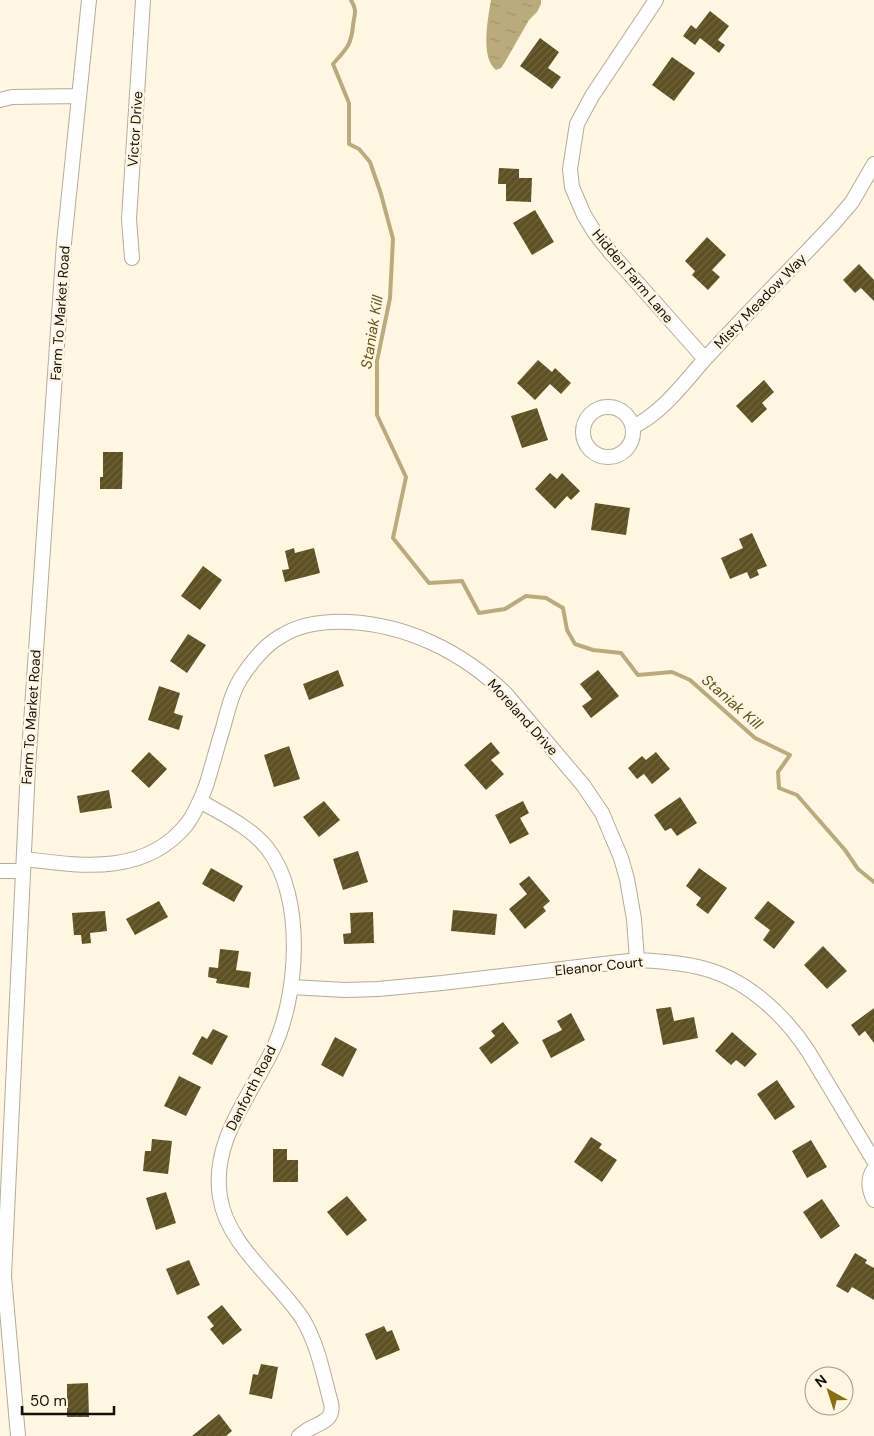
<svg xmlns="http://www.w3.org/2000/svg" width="874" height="1436" viewBox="0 0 874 1436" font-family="'DM Sans',sans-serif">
<defs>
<pattern id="water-ripples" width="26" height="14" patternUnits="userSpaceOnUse" patternTransform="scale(1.25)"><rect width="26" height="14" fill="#bbab7c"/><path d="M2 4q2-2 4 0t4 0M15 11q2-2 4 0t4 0" fill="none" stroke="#a0926a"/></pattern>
<pattern id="building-hatch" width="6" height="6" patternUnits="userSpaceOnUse" patternTransform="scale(1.25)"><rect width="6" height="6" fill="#5e5022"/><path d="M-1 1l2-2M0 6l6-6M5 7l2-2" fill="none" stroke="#70653f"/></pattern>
</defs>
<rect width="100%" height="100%" fill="#fff7e2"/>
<path fill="url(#water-ripples)" d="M491 0H541V4L537 12 529 20 505 62 501 68 496 70C480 58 488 18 491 0Z"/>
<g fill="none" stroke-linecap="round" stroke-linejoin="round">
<path stroke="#bbab7c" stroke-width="4" d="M351 0C358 12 354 14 353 26 351 46 346 49 333 64L349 103V144L359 149 370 162 381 194 393 239 390 298 377 361V415L406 477 393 538 429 583 462 581 479 613 505 609 526 596 546 598 563 608 567 630 575 644 593 650 621 653 638 675 672 672 690 680 755 738 790 755 778 772 779 788 797 795 845 850 858 869 874 882"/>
</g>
<path fill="url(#building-hatch)" d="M710 11 729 26 718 40 725 45 719 53 700 38 695 45 683 36 691 25 696 29Z
M540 38 559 52 548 68 561 77 552 89 520 66Z
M672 57 695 73 674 101 652 85Z
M499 168 519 169V178H532L531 202 506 201V184H498Z
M535 210 554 242 532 255 513 223Z
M707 237 726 255 712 270 720 277 708 290 692 275 695 271 685 261Z
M859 264 874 280V301L861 288 855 293 843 280Z
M538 360 552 372 555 368 571 383 561 394 550 384 535 400 517 383Z
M764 380 774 392 762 403 767 409 752 423 736 406Z
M537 408 548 440 522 448 511 416Z
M103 452H123L122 489H100V477H103Z
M550 473 557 479 562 473 580 491 571 500 567 496 555 509 535 489Z
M595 503 630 508 626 535 591 530Z
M752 533 767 566 757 570 759 575 750 579 747 572 730 579 721 558 743 548 739 539Z
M294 548 295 553 314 548 320 573 285 582 282 570 289 569 285 551Z
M203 566 222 580 200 610 181 596Z
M188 634 206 645 187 673 170 661Z
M338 670 344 686 309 700 303 684Z
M598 670 619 696 591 718 582 706 592 699 580 684Z
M159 686 180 693 174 713 183 716 179 730 148 720Z
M491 742 500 753 491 760 504 774 486 790 464 765Z
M289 746 300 779 274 787 264 755Z
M149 752 167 769 149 788 131 771Z
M656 752 670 769 652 784 644 774 637 779 628 768 642 756 646 760Z
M109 790 112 808 80 813 77 796Z
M680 797 697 823 677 836 671 828 665 831 654 815Z
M324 801 340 820 319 837 303 817Z
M523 801 529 813 520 818 529 834 510 844 495 815Z
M358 851 368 882 343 890 333 859Z
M211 868 243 886 234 902 202 884Z
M699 868 727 888 708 914 696 905 701 898 686 886Z
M529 876 550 901 543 907 546 911 525 929 509 909 527 894 519 884Z
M159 901 168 917 135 935 126 919Z
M768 901 795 922 774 949 763 940 770 930 754 918Z
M453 910 497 914 495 935 451 931Z
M105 911 107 931 90 933 91 943 82 944 81 935H74L72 913Z
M373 912 374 943 344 944 343 934 351 933 350 913Z
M823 946 847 971 827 989 804 965Z
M220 949 239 951 236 970 251 972 249 988 216 983 217 979 208 977 209 967 218 968Z
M671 1007 674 1021 694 1017 698 1038 663 1045 656 1009Z
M874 1008V1043L865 1031 859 1036 851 1025Z
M571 1013 585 1040 551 1058 542 1040 562 1030 557 1021Z
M503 1022 519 1043 491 1064 479 1048 495 1036 491 1031Z
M213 1029 228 1036 212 1065 192 1054 202 1036 207 1039Z
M732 1032 757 1054 745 1067 736 1060 731 1065 715 1051Z
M335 1037 357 1049 343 1077 321 1065Z
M179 1076 201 1087 186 1116 164 1106Z
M777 1080 795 1107 775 1120 757 1094Z
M591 1137 602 1144 599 1148 617 1160 602 1182 574 1162Z
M152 1139 172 1141 168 1174 143 1171 145 1151H151Z
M811 1140 827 1167 807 1178 792 1151Z
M273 1149H287V1160H298V1182H273Z
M166 1192 176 1223 156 1230 146 1198Z
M347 1196 367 1220 347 1236 327 1212Z
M822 1199 840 1226 821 1239 803 1212Z
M855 1253 867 1260 865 1263 874 1268V1300L852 1287 848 1293 836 1286Z
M189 1260 200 1285 177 1295 166 1269Z
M222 1305 242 1330 223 1345 210 1329 214 1326 207 1317Z
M384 1326 387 1332 392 1330 400 1350 376 1360 365 1334Z
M261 1364 278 1367 272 1399 249 1394 253 1374 258 1375Z
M88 1383 89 1417H67V1384Z
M219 1414 232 1431 226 1436H192Z"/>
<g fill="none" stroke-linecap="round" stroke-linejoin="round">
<defs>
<path id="minor" d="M656 0 592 96 577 124 570 169 572 187 584 215 595 233 610 252 705 359
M0 100 12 97 79 96
M132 258 129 219 143 0
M583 432a25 25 0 1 1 50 0a25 25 0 1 1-50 0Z
M633 427C663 412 683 384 705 359 747 313 791 269 834 223L852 202 874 164
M200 801C224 815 250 827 267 848 306 897 298 999 272 1051 249 1098 211 1142 220 1197 227 1245 277 1280 302 1318 318 1344 323 1374 331 1403 334 1418 325 1421 313 1427 308 1429 303 1433 299 1436
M24 859C82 866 145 876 187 824 195 813 201 799 206 786 212 767 217 747 223 728 228 710 232 691 243 675 253 660 267 643 283 635 303 623 326 621 349 622 408 625 462 652 505 693L583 785 602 813 621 858 627 879 634 919 637 960
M0 871H23
M291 987 345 990 378 989 442 983 637 960C658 961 677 962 698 967 744 977 783 1013 808 1051L874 1161
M874 1169C867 1179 869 1190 874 1200
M18 1436 4 1276 28 767 64 243 89 0"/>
</defs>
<use href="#minor" stroke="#b3ac98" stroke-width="16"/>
<use href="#minor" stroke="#fff" stroke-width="14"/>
</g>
<g text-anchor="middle" stroke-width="5" stroke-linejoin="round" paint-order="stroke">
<g font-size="14" fill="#131009" stroke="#fff7e2">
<text transform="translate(135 129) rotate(-86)" y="5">Victor Drive</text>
<text transform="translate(633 276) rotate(50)" y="5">Hidden Farm Lane</text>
<text transform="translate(760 301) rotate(-46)" y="5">Misty Meadow Way</text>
<text transform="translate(60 313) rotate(-86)" y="5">Farm To Market Road</text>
<text transform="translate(31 717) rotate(-86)" y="5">Farm To Market Road</text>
<text transform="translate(523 717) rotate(48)" y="5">Moreland Drive</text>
<text transform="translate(599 966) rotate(-6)" y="5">Eleanor Court</text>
<text transform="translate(251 1088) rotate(-63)" y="5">Danforth Road</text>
</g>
<g font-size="15" font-style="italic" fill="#66551c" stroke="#fff7e2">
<text transform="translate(372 332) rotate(-81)" y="5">Staniak Kill</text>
<text transform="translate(732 702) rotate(41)" y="5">Staniak Kill</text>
</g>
</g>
<g transform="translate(829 1391) rotate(321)"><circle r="24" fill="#fff7e2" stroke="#a19b8b"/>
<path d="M0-4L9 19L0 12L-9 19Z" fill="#896f10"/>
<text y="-8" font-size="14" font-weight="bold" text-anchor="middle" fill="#131009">N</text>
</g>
<path d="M22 1406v8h92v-8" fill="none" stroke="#131009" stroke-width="2.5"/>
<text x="30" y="1406" font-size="15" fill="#131009" stroke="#fff7e2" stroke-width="4" paint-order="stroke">50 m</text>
</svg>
